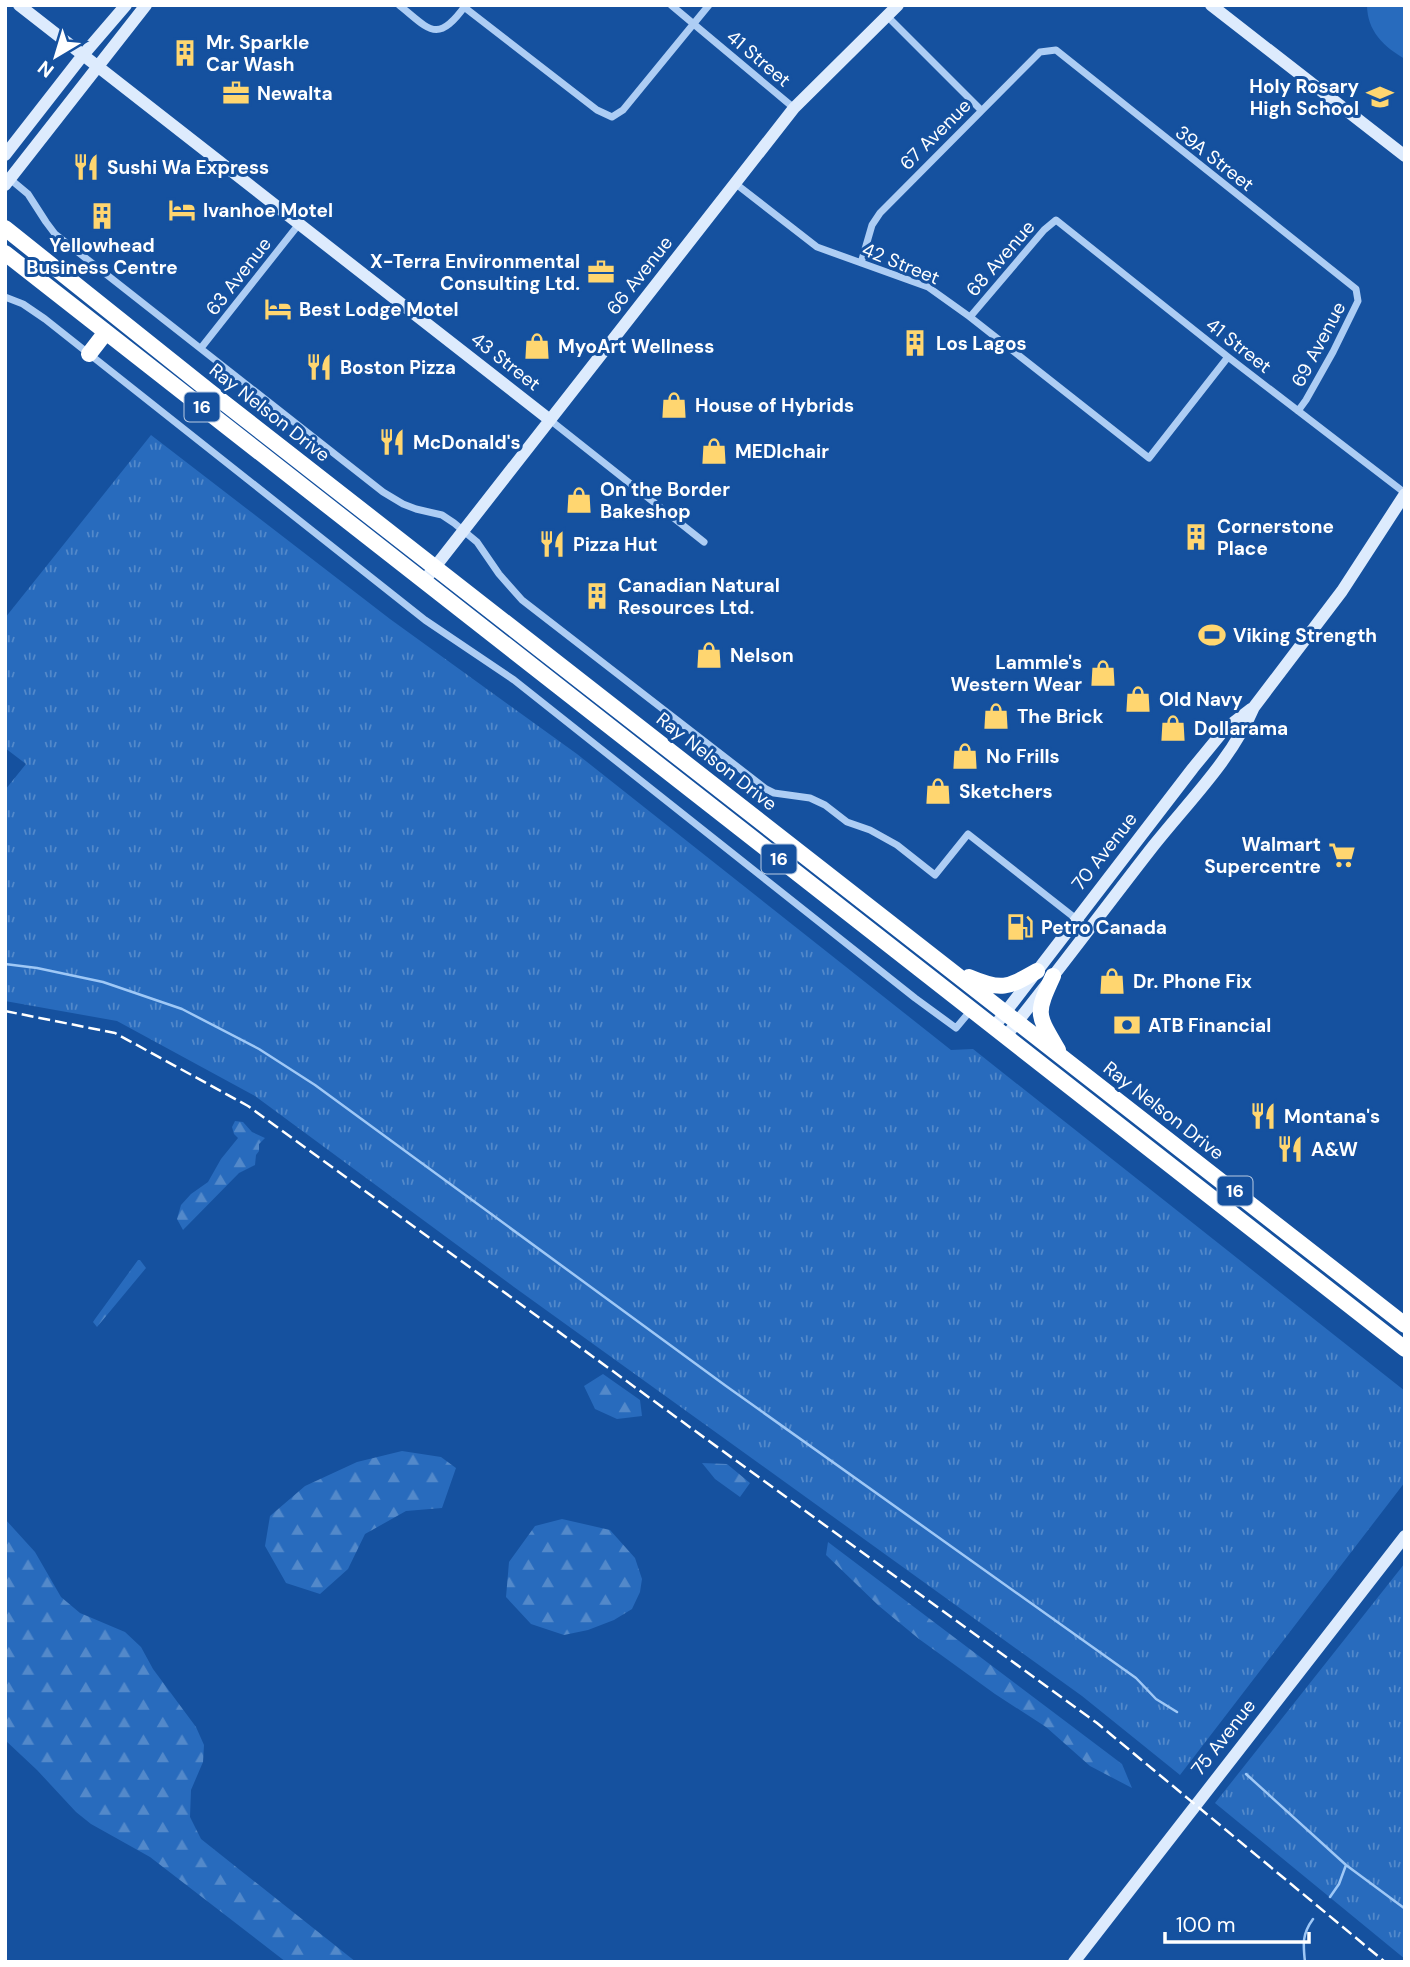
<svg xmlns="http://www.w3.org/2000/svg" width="1410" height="1967" viewBox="0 0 1410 1967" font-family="'DM Sans',sans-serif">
<defs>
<pattern id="grass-tufts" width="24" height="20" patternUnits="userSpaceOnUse" patternTransform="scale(1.75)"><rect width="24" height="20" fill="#286bbd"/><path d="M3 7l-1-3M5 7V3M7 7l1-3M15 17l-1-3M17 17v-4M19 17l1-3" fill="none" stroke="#5389ca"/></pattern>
<pattern id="forest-firs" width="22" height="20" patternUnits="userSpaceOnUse" patternTransform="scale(1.75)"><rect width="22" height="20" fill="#286bbd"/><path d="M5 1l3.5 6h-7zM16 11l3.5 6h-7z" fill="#5389ca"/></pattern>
</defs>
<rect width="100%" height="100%" fill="#15519f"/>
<path fill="url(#grass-tufts)" d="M151 435 390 619 577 754 951 1050 973 1049 1405 1391V1482L1180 1775 1082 1696 514 1287 255 1096 117 1021 5 1001V790L26 764 5 748V618Z
M1405 1563V1959L1215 1803Z"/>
<path fill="url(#forest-firs)" d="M235 1121 243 1122 252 1132 265 1138 259 1144V1151L256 1155 255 1165 239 1173 183 1230 177 1219 181 1205 191 1194 208 1182 221 1159 238 1138 234 1134 232 1127Z
M138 1260H140L146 1268 97 1327 93 1322 95 1319Z
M603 1374 640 1400 642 1416 617 1419 595 1409 584 1386Z
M402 1451 441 1457 456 1468 442 1508 406 1511 365 1534 348 1569 320 1594 286 1583 265 1546 270 1516 305 1486 357 1462Z
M702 1463 727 1464 750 1483 740 1497 715 1479Z
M5 1519 35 1552 61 1597 80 1613 125 1632 141 1647 153 1669 196 1727 204 1745 203 1762 191 1790 190 1817 201 1839 356 1962H286L150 1857 91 1824 76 1812 37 1770 5 1740Z
M562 1519 610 1530 635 1558 642 1579 640 1592 632 1609 614 1620 588 1630 564 1635 531 1624 506 1597 509 1562 535 1526Z
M828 1542 1122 1764 1132 1788 1090 1766 1046 1727 995 1694 919 1639 879 1606 826 1555Z"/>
<path fill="#286bbd" d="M1367 5H1405V59C1384 47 1367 31 1367 5Z"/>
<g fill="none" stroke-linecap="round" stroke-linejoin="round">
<path stroke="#9fc8f6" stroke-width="2.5" d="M5 964 37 968 103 982 182 1009 259 1049 315 1085 726 1386 1136 1678 1156 1699 1177 1712
M1246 1774 1346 1865 1404 1908
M1330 1897 1339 1884 1346 1865
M1305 1962C1303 1944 1302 1934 1313 1919"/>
<path stroke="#adcdf4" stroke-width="7" d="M399 5C429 29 437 45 465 6
M671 5 794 108
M464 7 597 110 612 117 623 110 709 5
M887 16 981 110
M10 179 28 194 46 222 55 234 383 492 403 504 416 509 442 515 454 523 477 542 499 574 522 600 766 789 774 793 810 798 825 805 847 822 870 830 897 845 935 875 968 834 1089 929
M736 184 817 247 928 287 970 317 1149 458 1228 357
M861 263 872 225 880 213 1040 52 1056 50 1356 289 1358 301 1333 352 1306 400 1298 411
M5 297 23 304 45 319 425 620 514 680 915 998 956 1028 971 1010
M970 317 1044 230 1056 220 1228 357 1405 493
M201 348 299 224
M550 420 704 542"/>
<path stroke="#ddebfd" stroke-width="12" d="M19 5 550 420
M1211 5 1405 156
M5 155 83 55 126 5
M5 185 146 5
M424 581 794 108 898 5
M994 1027 1193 768 1225 729 1251 709
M1006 1036C1056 974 1104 909 1154 845 1189 801 1232 759 1254 707L1342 591 1405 494
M1074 1962 1405 1536"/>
<path stroke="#fff" stroke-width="16" d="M5 228 209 391 1405 1325
M5 253 1405 1349
M89 354 106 332
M1053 976C1035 1015 1037 1014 1058 1050
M969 977C1002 991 1007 988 1037 971"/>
<path stroke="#fff" stroke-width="2.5" stroke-dasharray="12 5" stroke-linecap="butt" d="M5 1011 115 1033 248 1106 1097 1723 1385 1962"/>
</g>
<defs>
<symbol id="building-bare" viewBox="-9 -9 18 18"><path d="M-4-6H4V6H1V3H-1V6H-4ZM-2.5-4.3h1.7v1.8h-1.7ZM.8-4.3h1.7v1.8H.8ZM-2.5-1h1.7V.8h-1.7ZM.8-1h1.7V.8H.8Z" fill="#ffd670" stroke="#15519f" stroke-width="2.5" paint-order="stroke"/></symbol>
<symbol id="office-bare" viewBox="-9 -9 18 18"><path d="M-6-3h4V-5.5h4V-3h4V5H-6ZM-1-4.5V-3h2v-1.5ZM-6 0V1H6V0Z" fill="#ffd670" stroke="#15519f" stroke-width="2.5" paint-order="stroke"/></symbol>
<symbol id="school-bare" viewBox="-9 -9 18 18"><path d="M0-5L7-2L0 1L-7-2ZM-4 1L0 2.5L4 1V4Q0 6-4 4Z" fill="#ffd670" stroke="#15519f" stroke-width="2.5" paint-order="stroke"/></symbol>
<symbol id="restaurant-bare" viewBox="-9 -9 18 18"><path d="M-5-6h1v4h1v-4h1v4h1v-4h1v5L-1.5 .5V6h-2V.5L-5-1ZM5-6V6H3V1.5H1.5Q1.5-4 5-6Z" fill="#ffd670" stroke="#15519f" stroke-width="2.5" paint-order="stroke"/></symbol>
<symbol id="hotel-bare" viewBox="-9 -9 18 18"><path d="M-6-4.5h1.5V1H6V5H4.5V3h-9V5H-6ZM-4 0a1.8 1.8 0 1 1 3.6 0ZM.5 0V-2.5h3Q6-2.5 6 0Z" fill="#ffd670" stroke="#15519f" stroke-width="2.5" paint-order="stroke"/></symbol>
<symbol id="shop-bare" viewBox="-9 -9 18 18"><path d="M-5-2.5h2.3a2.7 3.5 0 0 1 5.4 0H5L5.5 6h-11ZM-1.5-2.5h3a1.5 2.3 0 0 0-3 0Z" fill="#ffd670" stroke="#15519f" stroke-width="2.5" paint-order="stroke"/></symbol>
<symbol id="stadium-bare" viewBox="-9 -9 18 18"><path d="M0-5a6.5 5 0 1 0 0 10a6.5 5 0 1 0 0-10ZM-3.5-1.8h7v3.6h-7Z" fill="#ffd670" stroke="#15519f" stroke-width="2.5" paint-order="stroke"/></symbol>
<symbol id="supermarket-bare" viewBox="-9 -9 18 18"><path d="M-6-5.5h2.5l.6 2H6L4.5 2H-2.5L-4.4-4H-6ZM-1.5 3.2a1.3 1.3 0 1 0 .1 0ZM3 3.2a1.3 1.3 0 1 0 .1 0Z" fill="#ffd670" stroke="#15519f" stroke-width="2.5" paint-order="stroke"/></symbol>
<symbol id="fuel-bare" viewBox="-9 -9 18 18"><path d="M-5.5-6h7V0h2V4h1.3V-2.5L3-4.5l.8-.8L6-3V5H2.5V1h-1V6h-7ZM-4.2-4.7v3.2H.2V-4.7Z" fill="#ffd670" stroke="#15519f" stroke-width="2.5" paint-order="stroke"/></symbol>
<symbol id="bank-bare" viewBox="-9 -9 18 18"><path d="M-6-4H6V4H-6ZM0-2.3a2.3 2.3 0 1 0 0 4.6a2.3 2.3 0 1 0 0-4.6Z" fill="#ffd670" stroke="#15519f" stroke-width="2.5" paint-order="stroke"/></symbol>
</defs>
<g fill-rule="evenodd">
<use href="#building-bare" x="166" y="34" width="38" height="38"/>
<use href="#office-bare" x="217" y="74" width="38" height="38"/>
<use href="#school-bare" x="1361" y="78" width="38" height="38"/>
<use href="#restaurant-bare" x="67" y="148" width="38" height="38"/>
<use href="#hotel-bare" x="163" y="191" width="38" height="38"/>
<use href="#building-bare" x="83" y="197" width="38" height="38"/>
<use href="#office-bare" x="582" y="253" width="38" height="38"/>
<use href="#hotel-bare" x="259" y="290" width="38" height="38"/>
<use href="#building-bare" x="896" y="324" width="38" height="38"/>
<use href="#shop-bare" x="518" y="327" width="38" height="38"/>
<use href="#restaurant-bare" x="300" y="348" width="38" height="38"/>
<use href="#shop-bare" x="655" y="386" width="38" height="38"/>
<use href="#restaurant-bare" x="373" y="423" width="38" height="38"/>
<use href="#shop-bare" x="695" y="432" width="38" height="38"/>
<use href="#shop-bare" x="560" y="481" width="38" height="38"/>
<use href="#building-bare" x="1177" y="518" width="38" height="38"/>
<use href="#restaurant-bare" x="533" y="525" width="38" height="38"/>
<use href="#building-bare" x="578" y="577" width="38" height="38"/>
<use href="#stadium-bare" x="1193" y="616" width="38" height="38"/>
<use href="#shop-bare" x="690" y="636" width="38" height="38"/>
<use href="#shop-bare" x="1084" y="654" width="38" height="38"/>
<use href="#shop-bare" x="1119" y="680" width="38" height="38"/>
<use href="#shop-bare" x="977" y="697" width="38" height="38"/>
<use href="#shop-bare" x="1154" y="709" width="38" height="38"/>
<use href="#shop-bare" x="946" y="737" width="38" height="38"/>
<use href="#shop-bare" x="919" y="772" width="38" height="38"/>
<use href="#supermarket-bare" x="1323" y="836" width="38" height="38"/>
<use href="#fuel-bare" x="1001" y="908" width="38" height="38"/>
<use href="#shop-bare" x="1093" y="962" width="38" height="38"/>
<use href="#bank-bare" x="1108" y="1006" width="38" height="38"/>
<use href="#restaurant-bare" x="1244" y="1097" width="38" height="38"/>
<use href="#restaurant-bare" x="1271" y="1130" width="38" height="38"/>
</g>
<g text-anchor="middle" stroke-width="6" stroke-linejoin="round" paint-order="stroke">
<g fill="#15519f" stroke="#b9cbe2" stroke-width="2">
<rect x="184.5" y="392.5" width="35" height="29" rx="5"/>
<rect x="761.5" y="844.5" width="35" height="29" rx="5"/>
<rect x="1217.5" y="1176.5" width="35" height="29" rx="5"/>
</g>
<g font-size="18" font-weight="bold" fill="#fff">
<text x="202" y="413">16</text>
<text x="779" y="865">16</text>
<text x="1235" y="1197">16</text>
</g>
<g font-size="19" font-weight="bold" fill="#fff" stroke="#15519f" text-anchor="start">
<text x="206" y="49">Mr. Sparkle<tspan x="206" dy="22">Car Wash</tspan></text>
<text x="1359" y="93" text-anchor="end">Holy Rosary<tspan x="1359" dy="22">High School</tspan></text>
<text x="257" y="100">Newalta</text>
<text x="107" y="174">Sushi Wa Express</text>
<text x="203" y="217">Ivanhoe Motel</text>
<text x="102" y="252" text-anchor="middle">Yellowhead<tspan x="102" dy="22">Business Centre</tspan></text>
<text x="580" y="268" text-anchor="end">X-Terra Environmental<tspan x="580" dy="22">Consulting Ltd.</tspan></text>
<text x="299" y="316">Best Lodge Motel</text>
<text x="936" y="350">Los Lagos</text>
<text x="558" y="353">MyoArt Wellness</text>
<text x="340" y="374">Boston Pizza</text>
<text x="695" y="412">House of Hybrids</text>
<text x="413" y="449">McDonald's</text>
<text x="735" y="458">MEDIchair</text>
<text x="600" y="496">On the Border<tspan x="600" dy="22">Bakeshop</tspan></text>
<text x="1217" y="533">Cornerstone<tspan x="1217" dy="22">Place</tspan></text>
<text x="573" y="551">Pizza Hut</text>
<text x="618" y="592">Canadian Natural<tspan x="618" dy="22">Resources Ltd.</tspan></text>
<text x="1233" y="642">Viking Strength</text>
<text x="730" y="662">Nelson</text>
<text x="1082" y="669" text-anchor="end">Lammle's<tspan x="1082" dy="22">Western Wear</tspan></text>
<text x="1159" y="706">Old Navy</text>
<text x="1017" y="723">The Brick</text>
<text x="1194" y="735">Dollarama</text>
<text x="986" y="763">No Frills</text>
<text x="959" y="798">Sketchers</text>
<text x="1321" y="851" text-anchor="end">Walmart<tspan x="1321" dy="22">Supercentre</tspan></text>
<text x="1041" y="934">Petro Canada</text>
<text x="1133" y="988">Dr. Phone Fix</text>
<text x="1148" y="1032">ATB Financial</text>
<text x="1284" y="1123">Montana's</text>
<text x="1311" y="1156">A&amp;W</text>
</g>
<g font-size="19" fill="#fff" stroke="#15519f">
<text transform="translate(759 58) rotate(40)" y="7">41 Street</text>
<text transform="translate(935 134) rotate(-45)" y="7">67 Avenue</text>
<text transform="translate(1215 158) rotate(38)" y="7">39A Street</text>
<text transform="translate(1000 258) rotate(-49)" y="7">68 Avenue</text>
<text transform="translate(901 263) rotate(22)" y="7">42 Street</text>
<text transform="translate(639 275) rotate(-52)" y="7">66 Avenue</text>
<text transform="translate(238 276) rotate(-52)" y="7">63 Avenue</text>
<text transform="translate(1318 344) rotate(-62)" y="7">69 Avenue</text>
<text transform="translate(1239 345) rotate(38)" y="7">41 Street</text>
<text transform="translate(506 361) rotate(38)" y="7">43 Street</text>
<text transform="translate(270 412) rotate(38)" y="7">Ray Nelson Drive</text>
<text transform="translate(717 761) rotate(38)" y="7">Ray Nelson Drive</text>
<text transform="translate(1104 851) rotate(-52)" y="7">70 Avenue</text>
<text transform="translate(1164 1110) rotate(38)" y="7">Ray Nelson Drive</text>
<text transform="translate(1223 1737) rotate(-52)" y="7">75 Avenue</text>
</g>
</g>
<rect width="1410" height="1967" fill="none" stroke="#ffffff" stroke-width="14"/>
<g transform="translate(56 56) rotate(218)" stroke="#15519f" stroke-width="5" paint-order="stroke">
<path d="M0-5L12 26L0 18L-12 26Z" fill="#ffffff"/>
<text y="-10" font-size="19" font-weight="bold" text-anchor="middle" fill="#ffffff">N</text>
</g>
<path d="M1165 1932v10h144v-10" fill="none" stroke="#ffffff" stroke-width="3.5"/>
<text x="1176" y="1932" font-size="21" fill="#ffffff" stroke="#15519f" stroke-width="5" paint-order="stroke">100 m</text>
</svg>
